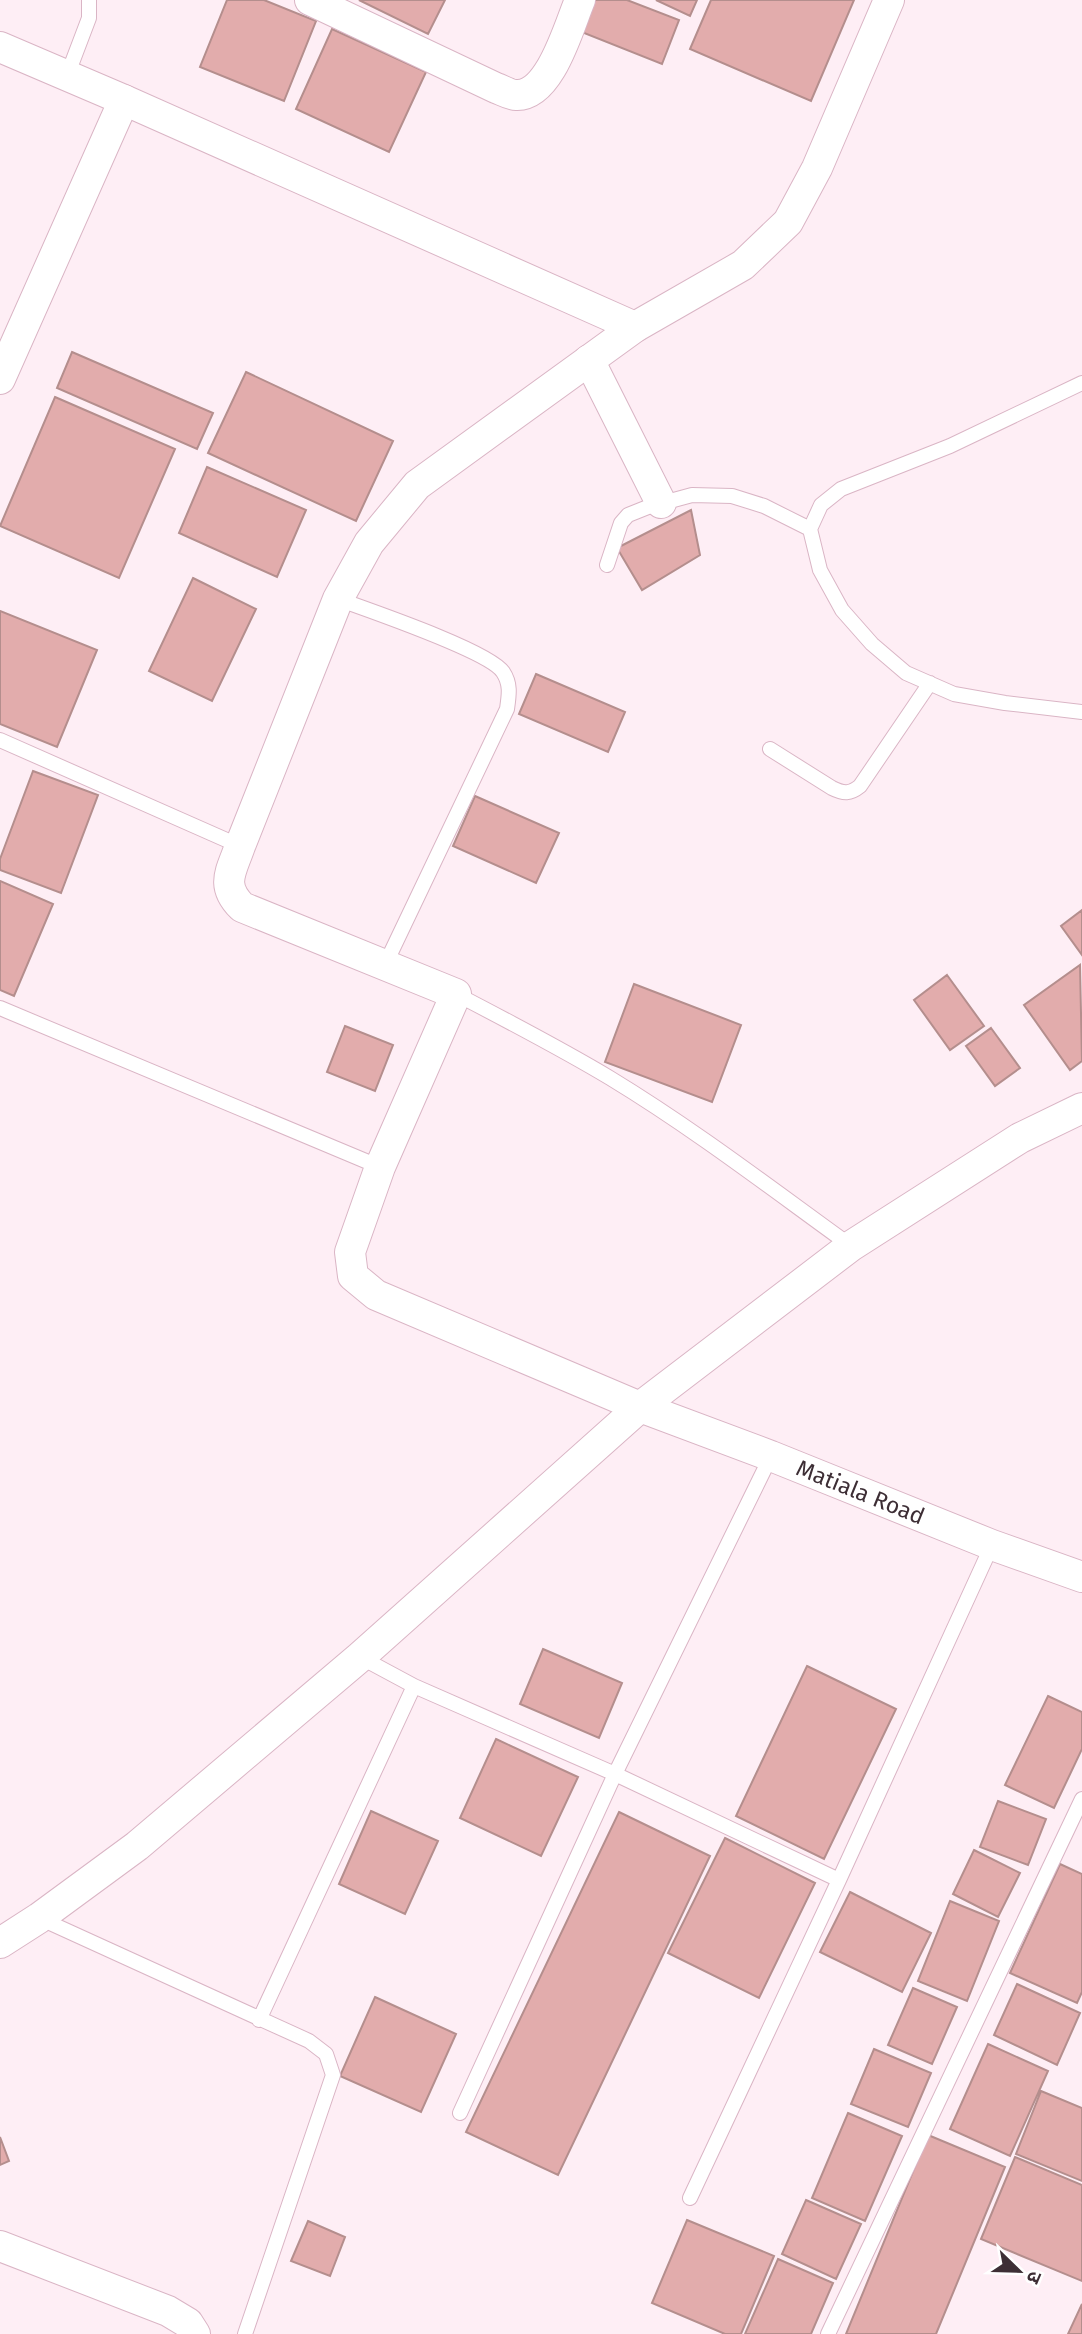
<svg xmlns="http://www.w3.org/2000/svg" width="1082" height="2334" viewBox="0 0 1082 2334" font-family="'Fira Sans','Noto Sans Devanagari',sans-serif">
<rect width="100%" height="100%" fill="#feeef5"/>
<path fill="#e2acac" stroke="#b48e8d" stroke-width="2" d="M227 0H264L316 21 284 101 200 67Z
M359 0H445L428 34Z
M586 0H627L679 20 662 64 574 29Z
M656 0H697L690 16Z
M711 0H854L811 101 690 49Z
M332 29 426 72 389 152 296 109Z
M72 352 213 413 197 449 57 388Z
M246 372 393 441 356 521 208 453Z
M55 397 175 449 119 578 0 526Z
M207 467 306 510 277 577 179 533Z
M691 510 700 555 642 590 617 548Z
M193 578 256 609 212 701 149 671Z
M0 611 97 650 57 747 0 724Z
M536 674 625 712 608 752 519 714Z
M33 771 98 795 61 893 0 870V859Z
M475 796 559 833 536 883 453 846Z
M0 881 53 904 14 996 0 990Z
M1082 910V955L1061 926Z
M1080 965 1082 1061 1070 1070 1024 1005Z
M947 975 984 1026 950 1050 914 1000Z
M634 984 741 1025 712 1102 605 1062Z
M345 1026 393 1045 375 1091 327 1072Z
M991 1028 1020 1068 995 1086 966 1046Z
M543 1649 622 1683 599 1738 520 1704Z
M807 1666 896 1709 824 1859 736 1816Z
M1048 1696 1082 1712V1749L1054 1808 1005 1785Z
M496 1739 578 1777 541 1856 460 1818Z
M998 1801 1046 1819 1028 1865 980 1847Z
M371 1811 438 1841 405 1914 339 1884Z
M619 1812 710 1856 558 2175 466 2132Z
M725 1838 815 1883 759 1998 668 1953Z
M974 1850 1020 1873 998 1917 953 1894Z
M1060 1864 1082 1874V1992L1077 2003 1010 1973Z
M850 1892 931 1933 902 1992 820 1952Z
M950 1901 999 1921 967 2001 918 1981Z
M1017 1984 1080 2013 1057 2065 994 2035Z
M913 1988 957 2007 932 2064 888 2045Z
M375 1997 456 2034 421 2112 340 2076Z
M988 2044 1048 2071 1010 2156 950 2129Z
M874 2049 931 2073 908 2127 851 2104Z
M1041 2091 1082 2108V2181L1016 2154Z
M848 2113 902 2136 865 2221 812 2198Z
M928 2135 1005 2167 936 2334H846Z
M0 2137 9 2161 0 2165Z
M1015 2157 1082 2185V2281L981 2239Z
M806 2200 861 2224 836 2279 782 2254Z
M687 2220 774 2256 741 2334H725L652 2303Z
M308 2221 345 2237 330 2276 291 2261Z
M778 2259 833 2283 811 2334H745Z
M1082 2304V2334H1068Z"/>
<g fill="none" stroke-linecap="round" stroke-linejoin="round">
<defs>
<path id="service" d="M67 76 89 18V0
M1082 383 950 446 841 489 821 505 810 529 820 570 842 610 872 644 906 673 954 694 1005 703 1082 712
M607 565 621 523 628 515 648 507 692 495 732 496 764 506 810 529
M338 599C368 610 489 651 503 672 511 684 509 695 507 709L385 965
M0 740 240 846
M770 749 832 788C844 794 850 794 860 786L930 683
M456 994C508 1021 560 1048 610 1078 694 1129 772 1189 851 1246
M0 1008 380 1167
M360 1657 414 1686 615 1774 839 1880
M39 1918 309 2041 326 2054 333 2075 245 2334
M259 2020 414 1686
M460 2113 615 1774 771 1456
M690 2198 839 1880 992 1545
M828 2334 1082 1799"/>
<g id="minor">
<path d="M310 0 496 88C502 90 510 95 516 95 550 97 569 26 580 0"/>
<path id="s1" d="M889 0 817 168 788 222 743 265 635 327 417 485 369 543 338 599 240 846C231 872 220 885 242 907L456 994 380 1167 350 1252 353 1276 376 1295 640 1407 771 1456 992 1545 1082 1577"/>
<path d="M0 47 124 100 635 327"/>
<path d="M589 360 661 503"/>
<path d="M0 379 124 100"/>
<path d="M0 1943 39 1918 137 1846 360 1657 640 1407 851 1246 1020 1138 1082 1108"/>
<path d="M0 2246 168 2311 188 2323 195 2334"/>
</g>
</defs>
<use href="#service" stroke="#dab5c5" stroke-width="16"/>
<use href="#minor" stroke="#dab5c5" stroke-width="32"/>
<use href="#service" stroke="#fff" stroke-width="14"/>
<use href="#minor" stroke="#fff" stroke-width="30"/>
</g>
<g text-anchor="middle" stroke-width="7" stroke-linejoin="round" paint-order="stroke">
<g font-size="23" fill="#3d2e35" stroke="#fff">
<text dy="8" stroke="none"><textPath href="#s1" startOffset="2259">Matiala Road</textPath></text>
</g>
</g>
<g transform="translate(1019 2271) rotate(113)" stroke="#ffffff" stroke-width="5" paint-order="stroke">
<path d="M0-5L12 26L0 18L-12 26Z" fill="#3d2e35"/>
<text y="-10" font-size="19" font-weight="bold" text-anchor="middle" fill="#3d2e35">उ</text>
</g>
</svg>
